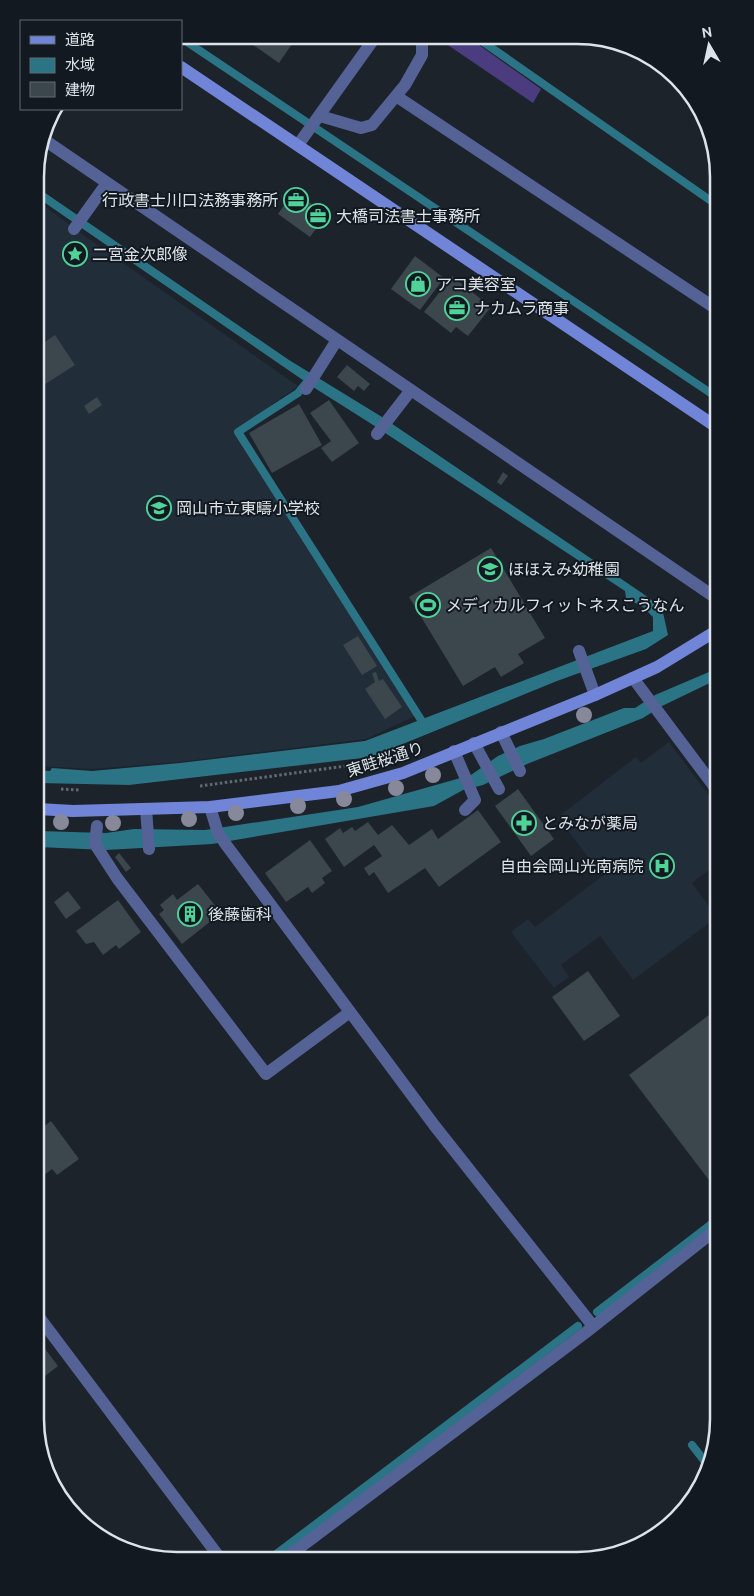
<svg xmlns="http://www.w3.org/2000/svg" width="754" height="1596" viewBox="0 0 754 1596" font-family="Ubuntu,'Noto Sans JP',sans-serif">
<rect width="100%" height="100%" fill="#1c232b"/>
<path fill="#222d3a" d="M35 199 82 234 298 386 234 432 415 716 366 739 180 762 92 769 37 766Z
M669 742 716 805 717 864 692 883 717 917 633 980 600 936 561 965 569 977 554 988 511 932 528 919 535 927 613 868 603 856 593 864 558 817 636 757 641 763Z"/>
<path fill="#4a3c7f" d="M436 37H468L541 89 533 103Z"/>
<path fill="#2b7486" d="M35 186 289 360 382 417 642 593 662 608 668 635 646 649 557 681 371 757 129 785 38 783 37 770 50 771 52 768 92 771 180 763 365 741 653 631V617L643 607 626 598 625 591 370 423 313 387 35 196Z
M716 669V680L662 706 643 718 527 764 483 785 463 790 434 806 212 844 106 850 38 847V831L106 833 134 829 205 830 358 807 471 775 498 756 520 746 544 739 624 708H635L655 695Z"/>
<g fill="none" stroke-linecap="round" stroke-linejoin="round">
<path stroke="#2b7486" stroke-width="8" d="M476 37 714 203
M181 38 715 396
M306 383 298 393 238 432 425 726
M597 1312 718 1219
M692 1445 706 1463
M271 1558 578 1326"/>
</g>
<path fill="#3b464d" d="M239 35 305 36 300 44 294 41 279 63Z
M294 191 326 215 310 237 278 214Z
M415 256 444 278 420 310 391 289Z
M452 276 491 307 468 336 456 327 451 333 424 312Z
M55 335 75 365 36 390V348Z
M347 365 370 384 364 391 358 386 354 391 337 377Z
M97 397 102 405 89 414 84 406Z
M329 400 359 443 332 462 321 448 331 441 310 413Z
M299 404 322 445 272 473 249 433Z
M503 472 508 476 501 485 497 482Z
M491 548 545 638 518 654 524 663 501 677 495 667 463 686 409 597Z
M358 636 377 666 362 675 343 645Z
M376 672 379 681 383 679 402 707 385 719 365 689 375 682 372 673Z
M518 789 554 839 531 856 495 806Z
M478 810 501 842 439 887 425 868 388 893 374 872 369 876 364 868 382 856 374 845 344 867 325 839 340 828 343 833 352 827 355 831 368 822 378 835 392 825 409 845 432 829 438 839Z
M310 840 332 871 322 878 325 883 312 893 308 887 286 902 265 873Z
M119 853 131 868 126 872 115 857Z
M198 884 221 913 182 944 159 914 164 910 160 905 173 894 177 900Z
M68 891 81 908 66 919 54 902Z
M118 900 141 932 119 949 116 945 103 955 94 942 86 944 76 931Z
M588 971 620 1016 584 1041 552 997Z
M717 1009 718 1192 629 1075Z
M51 1121 79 1159 57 1175 52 1169 39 1179V1130Z
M40 1342 58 1366 40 1380Z"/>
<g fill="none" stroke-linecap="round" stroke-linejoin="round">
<path stroke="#636971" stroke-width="3" stroke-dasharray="2.5 2.5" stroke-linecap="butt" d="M200 786 353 765
M61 789 79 790"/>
<path stroke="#546296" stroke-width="12" d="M74 229 107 183
M306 389 337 340
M377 434 411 390
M579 651 595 695
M501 732 520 771
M474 743 499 789
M454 751 475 800 465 810
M146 809 149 849
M95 844 117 878 266 1074 350 1012"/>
<path stroke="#546296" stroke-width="12" d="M396 96 715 308
M320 116 361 128 372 125 405 85 422 55V37
M43 139 716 598
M298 145 376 36
M633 678 716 789
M210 807 218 833 227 846 434 1125 593 1326
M39 1317 220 1558
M286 1558 585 1333 718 1228"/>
<path stroke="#7185d8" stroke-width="12" d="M181 67 715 426
M38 809 73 811 210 807 339 791 403 773 595 695 657 667 716 631"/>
<path stroke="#546296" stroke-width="12" d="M95 844 97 826"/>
</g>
<g fill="#87899a">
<circle cx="584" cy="715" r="8"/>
<circle cx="433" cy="775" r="8"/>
<circle cx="396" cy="788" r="8"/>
<circle cx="344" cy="799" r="8"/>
<circle cx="298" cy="806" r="8"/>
<circle cx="236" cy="813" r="8"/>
<circle cx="189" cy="819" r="8"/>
<circle cx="61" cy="822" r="8"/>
<circle cx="113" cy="823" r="8"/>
</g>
<defs>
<symbol id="office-ring" viewBox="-11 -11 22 22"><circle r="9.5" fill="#131921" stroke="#4fd399" stroke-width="1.5"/><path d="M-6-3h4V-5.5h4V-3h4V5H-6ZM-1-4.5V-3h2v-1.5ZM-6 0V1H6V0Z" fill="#4fd399"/></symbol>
<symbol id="sight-ring" viewBox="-11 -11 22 22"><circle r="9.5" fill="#131921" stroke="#4fd399" stroke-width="1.5"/><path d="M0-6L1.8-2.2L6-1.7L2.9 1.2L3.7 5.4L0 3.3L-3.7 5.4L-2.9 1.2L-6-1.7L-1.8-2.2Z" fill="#4fd399"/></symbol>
<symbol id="shop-ring" viewBox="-11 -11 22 22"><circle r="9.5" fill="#131921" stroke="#4fd399" stroke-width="1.5"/><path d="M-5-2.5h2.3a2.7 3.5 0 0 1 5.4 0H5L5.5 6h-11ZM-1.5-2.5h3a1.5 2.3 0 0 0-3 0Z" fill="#4fd399"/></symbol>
<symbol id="school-ring" viewBox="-11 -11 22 22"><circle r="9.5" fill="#131921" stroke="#4fd399" stroke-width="1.5"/><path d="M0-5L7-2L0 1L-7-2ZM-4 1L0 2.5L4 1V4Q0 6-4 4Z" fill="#4fd399"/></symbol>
<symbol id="stadium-ring" viewBox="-11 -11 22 22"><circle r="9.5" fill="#131921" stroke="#4fd399" stroke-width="1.5"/><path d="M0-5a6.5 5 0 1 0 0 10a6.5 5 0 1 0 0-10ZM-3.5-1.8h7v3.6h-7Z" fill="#4fd399"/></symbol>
<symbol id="pharmacy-ring" viewBox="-11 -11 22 22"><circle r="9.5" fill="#131921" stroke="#4fd399" stroke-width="1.5"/><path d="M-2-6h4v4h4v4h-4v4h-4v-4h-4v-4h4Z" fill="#4fd399"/></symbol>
<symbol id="hospital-ring" viewBox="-11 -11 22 22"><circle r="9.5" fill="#131921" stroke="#4fd399" stroke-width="1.5"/><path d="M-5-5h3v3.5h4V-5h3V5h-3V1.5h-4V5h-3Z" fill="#4fd399"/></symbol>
<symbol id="building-ring" viewBox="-11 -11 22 22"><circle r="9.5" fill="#131921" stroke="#4fd399" stroke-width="1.5"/><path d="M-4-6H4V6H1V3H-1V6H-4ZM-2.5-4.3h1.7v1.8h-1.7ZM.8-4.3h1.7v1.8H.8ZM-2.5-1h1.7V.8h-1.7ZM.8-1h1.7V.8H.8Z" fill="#4fd399"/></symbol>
</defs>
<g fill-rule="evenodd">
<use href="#office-ring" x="282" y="186" width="28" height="28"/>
<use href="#office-ring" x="304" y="202" width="28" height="28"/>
<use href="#sight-ring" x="61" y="240" width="28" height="28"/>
<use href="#shop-ring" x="404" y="270" width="28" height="28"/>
<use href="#office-ring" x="443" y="294" width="28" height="28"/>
<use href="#school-ring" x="145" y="494" width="28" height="28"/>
<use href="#school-ring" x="476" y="555" width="28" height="28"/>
<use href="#stadium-ring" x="414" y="591" width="28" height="28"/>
<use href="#pharmacy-ring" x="510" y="809" width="28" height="28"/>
<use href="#hospital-ring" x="648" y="852" width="28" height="28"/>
<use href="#building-ring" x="176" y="900" width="28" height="28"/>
</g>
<g text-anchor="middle" stroke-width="4" stroke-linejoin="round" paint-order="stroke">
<g font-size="16" fill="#dee3e9" stroke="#131921" text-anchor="start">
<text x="278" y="206" text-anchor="end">行政書士川口法務事務所</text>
<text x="336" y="222">大橋司法書士事務所</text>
<text x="92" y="260">二宮金次郎像</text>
<text x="436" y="290">アコ美容室</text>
<text x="474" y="314">ナカムラ商事</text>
<text x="176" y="514">岡山市立東疇小学校</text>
<text x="508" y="575">ほほえみ幼稚園</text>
<text x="446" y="611">メディカルフィットネスこうなん</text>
<text x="542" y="829">とみなが薬局</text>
<text x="644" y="872" text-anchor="end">自由会岡山光南病院</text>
<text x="208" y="920">後藤歯科</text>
</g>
<g font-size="16" fill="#dee3e9" stroke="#131921">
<text transform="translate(385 759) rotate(-18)" y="6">東畦桜通り</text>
</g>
</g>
<path d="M0 0H754V1596H0ZM177 44H577A133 133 0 0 1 710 177V1419A133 133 0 0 1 577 1552H177A133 133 0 0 1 44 1419V177A133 133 0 0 1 177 44Z" fill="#131921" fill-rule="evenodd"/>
<path fill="none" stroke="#dee3e9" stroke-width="2.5" d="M177 44H577A133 133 0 0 1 710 177V1419A133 133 0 0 1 577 1552H177A133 133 0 0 1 44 1419V177A133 133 0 0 1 177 44Z"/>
<rect x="20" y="20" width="162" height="90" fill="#131921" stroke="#646a71"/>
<rect x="30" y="36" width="25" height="8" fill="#7185d8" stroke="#646a71"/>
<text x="65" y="45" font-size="15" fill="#dee3e9">道路</text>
<rect x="30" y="58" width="25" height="15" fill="#2b7486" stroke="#646a71"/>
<text x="65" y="70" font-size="15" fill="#dee3e9">水域</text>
<rect x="30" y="82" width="25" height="15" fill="#3b464d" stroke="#646a71"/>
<text x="65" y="95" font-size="15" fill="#dee3e9">建物</text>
<g transform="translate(709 45) rotate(351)" stroke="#131921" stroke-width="4" paint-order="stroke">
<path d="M0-4L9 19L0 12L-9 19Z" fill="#dee3e9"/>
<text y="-8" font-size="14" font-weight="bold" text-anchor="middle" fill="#dee3e9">N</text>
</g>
</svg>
